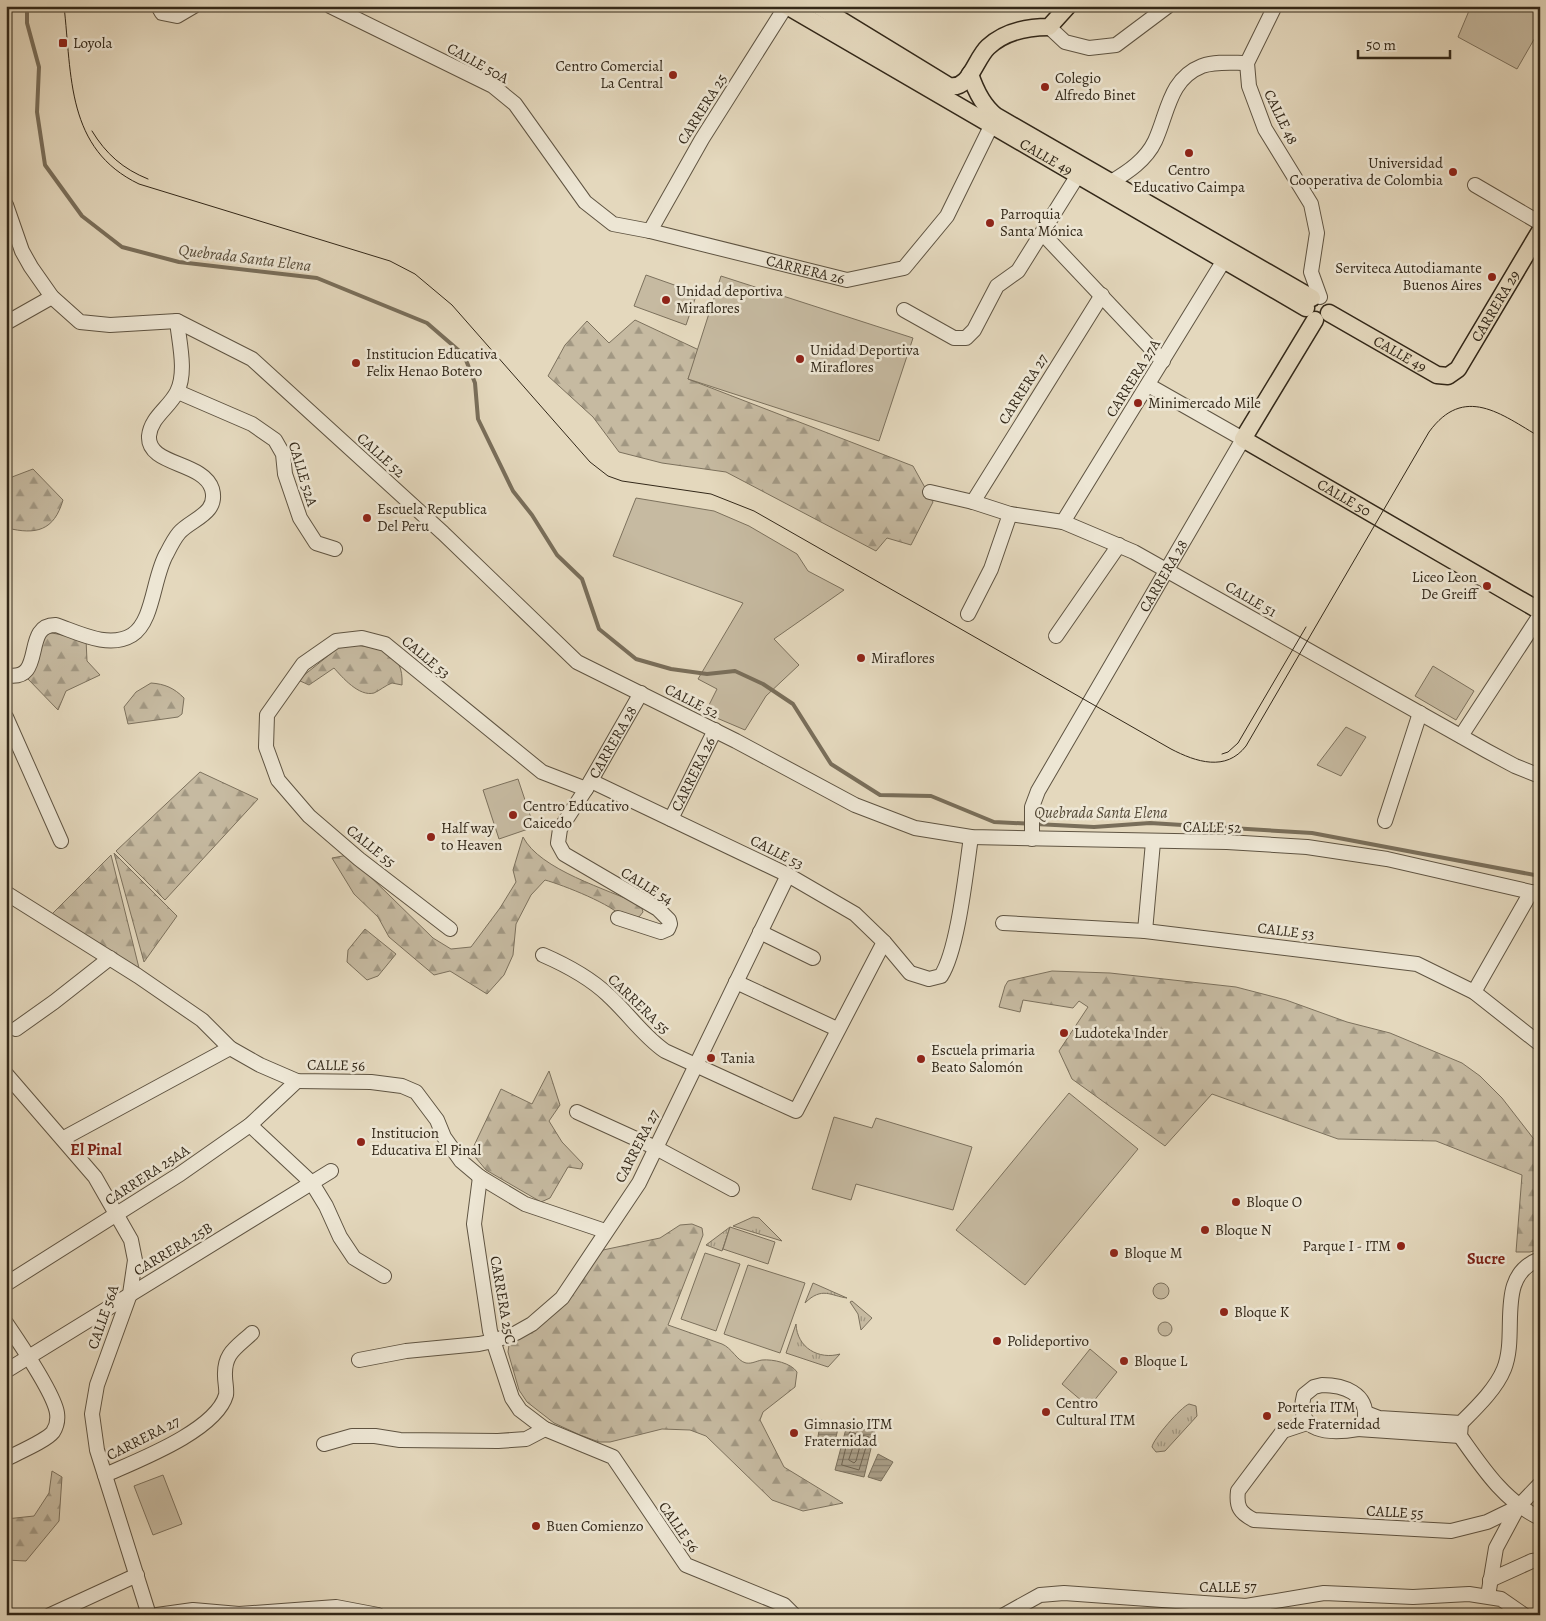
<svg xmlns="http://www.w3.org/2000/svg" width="1546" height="1621" viewBox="0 0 1546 1621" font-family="Alegreya,serif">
<defs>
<pattern id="grass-tufts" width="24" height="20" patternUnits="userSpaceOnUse" patternTransform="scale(1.25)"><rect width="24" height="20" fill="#c6baa1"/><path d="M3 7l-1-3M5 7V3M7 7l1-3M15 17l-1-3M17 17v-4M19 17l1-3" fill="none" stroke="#a19782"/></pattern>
<pattern id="forest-firs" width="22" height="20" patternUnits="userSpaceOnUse" patternTransform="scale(1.25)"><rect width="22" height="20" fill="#c6baa1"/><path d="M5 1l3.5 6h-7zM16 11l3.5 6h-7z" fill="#a19782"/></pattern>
<pattern id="water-rules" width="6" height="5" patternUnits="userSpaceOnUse" patternTransform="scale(1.25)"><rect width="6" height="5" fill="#a89c85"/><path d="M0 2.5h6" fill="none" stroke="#897f6c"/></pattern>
</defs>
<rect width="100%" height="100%" fill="#e4d8bd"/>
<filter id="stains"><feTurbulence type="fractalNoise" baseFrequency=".004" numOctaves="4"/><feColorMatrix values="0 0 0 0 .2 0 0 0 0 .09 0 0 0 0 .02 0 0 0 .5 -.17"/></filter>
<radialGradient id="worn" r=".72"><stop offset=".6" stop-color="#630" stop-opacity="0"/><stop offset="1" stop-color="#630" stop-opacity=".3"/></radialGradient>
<path fill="url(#grass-tufts)" stroke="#7c715d" d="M753 1217 759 1218 782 1241 733 1226Z
M730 1227 722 1251 706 1245Z
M813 1283 847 1298C831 1296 822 1286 805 1303Z
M852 1301 872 1318 861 1330 858 1314 850 1302Z
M796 1324C797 1348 819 1360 840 1354L828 1367 786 1353Z
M1189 1404 1196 1406 1197 1416 1165 1451 1156 1452 1152 1447C1153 1439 1181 1407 1189 1404Z"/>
<path fill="url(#forest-firs)" stroke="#7c715d" d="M635 320 699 350 688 379 913 466 933 502 911 545 887 538 876 551 726 472 662 463 619 452 593 417 548 376 565 345 587 321 609 343Z
M33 469 63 500C54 531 36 535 7 528L6 493 12 477Z
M46 632 86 639 87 661 100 675 66 691 58 710 27 678Z
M354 645C380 648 404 651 402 685L392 683C386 685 379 691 374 693 359 697 342 677 334 668L309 685 298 680 339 647Z
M151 683C165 684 174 688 184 698L182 714 178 717 128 724 124 707 136 692Z
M200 772 258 799 165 900 116 851Z
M523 837C540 870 607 889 641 905L643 912 639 917 623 918C614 905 563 885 545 880L531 895 516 924 513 955 504 975 487 994 450 971 434 975 389 937 378 917 354 894 332 858 348 855 433 938 451 949 471 947 500 908 516 882 513 870Z
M114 853 177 916 144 962Z
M111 855 139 968 50 916Z
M365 929 396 954 378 976 367 980 347 962 348 950Z
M1052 971 1110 973 1236 987 1286 1000 1347 1022 1390 1033 1462 1063 1480 1076 1502 1098 1540 1147V1249L1530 1252H1516L1522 1175 1436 1141 1338 1139 1212 1094 1165 1146 1072 1079 1059 1051 1088 1007 1079 1001 1073 1008 1023 1000 1020 1012 999 1007 1005 986 1008 981Z
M549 1071 560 1105 549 1121 562 1142 583 1164 581 1169 568 1167 550 1198 541 1202 486 1170 471 1152 501 1089 532 1104Z
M692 1224 702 1228 703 1235 668 1325 722 1344C732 1348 737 1361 746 1363 752 1364 756 1361 762 1360 773 1359 791 1363 797 1372L795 1387 763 1412 760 1420 784 1467 843 1503 803 1511 772 1500 706 1436 690 1430 662 1429 610 1442H599L580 1435 554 1423 527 1402 519 1390 508 1352 509 1345 570 1294 603 1250 660 1238 680 1225Z
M52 1471 62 1477 59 1521 26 1561 6 1560V1519L34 1516 49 1493Z"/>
<path fill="#c6baa1" stroke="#7c715d" d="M1471 6H1540V29L1517 69 1458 37Z
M646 275 697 293 686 325 634 306Z
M721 276 913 338 879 441 688 379Z
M636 498 714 511 749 526 797 554 808 571 844 590 774 639 799 665 766 696 745 730 705 713 717 689 698 679 743 603 613 556Z
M1433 666 1474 691 1456 720 1415 696Z
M1346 727 1366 737 1341 776 1317 765Z
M518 779 534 827 499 839 483 790Z
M1069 1093 1138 1149 1025 1285 956 1230Z
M834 1117 872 1128 876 1118 972 1147 953 1210 856 1184 851 1200 812 1189Z
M730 1227 775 1242 768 1264 723 1249Z
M705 1253 740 1264 716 1331 681 1319Z
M748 1265 805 1283 780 1353 724 1334Z
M1153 1291a8 8 0 1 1 16 0a8 8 0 1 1-16 0Z
M1158 1329a7 7 0 1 1 14 0a7 7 0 1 1-14 0Z
M1090 1349 1117 1372 1089 1407 1062 1384Z
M163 1475 182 1524 153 1535 134 1486Z"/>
<path fill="url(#water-rules)" stroke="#796e5a" d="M821 1420 839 1424 834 1446 817 1442Z
M847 1425 875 1432 864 1477 835 1470Z
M878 1454 893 1462 881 1481 868 1477Z"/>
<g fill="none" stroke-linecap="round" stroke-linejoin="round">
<path stroke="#6e624f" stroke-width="1" d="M850 1432 869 1437 859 1470 842 1465Z
M856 1439 861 1442 856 1461 854 1463 849 1460Z"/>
<path stroke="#796e5a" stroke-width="4" d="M27 6V23L39 67 37 112 45 165 82 216 122 247 179 262 317 278 427 323 464 355 475 383 478 419 513 491 532 515 557 555 582 579 599 629 636 659 671 669 707 674 735 671 763 684 793 704 831 764 880 795 931 796 994 822 1094 827 1150 823 1312 833 1540 876"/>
<defs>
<g id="minor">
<path d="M158 6 162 13 177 16 194 6"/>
<path id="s1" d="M330 6 493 86 515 104 585 202 613 224 650 231 847 280 904 268 947 216 996 116"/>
<path d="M1275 6 1247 63 1249 86 1265 129 1311 204 1317 233 1311 272 1320 297"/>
<path d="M1049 27 1065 42 1089 48 1116 45 1168 6"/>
<path d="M1111 182C1128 172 1146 160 1155 141 1168 113 1169 79 1202 66 1216 61 1233 63 1247 63"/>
<path d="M1475 185 1540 223"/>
<path d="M6 205 22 251 31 267 52 297 80 322 110 325 177 321 252 359 443 533 577 662 736 741 855 805 915 828 971 837 1227 842 1307 847 1387 859 1540 894"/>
<path d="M650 231 702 139 786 6"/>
<path d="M1043 234 1163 361"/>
<path d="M904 310 954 338H966L974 330 997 286 1018 271 1083 167"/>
<path d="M6 323 52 297"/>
<path d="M178 392 252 424 275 440 283 454 285 474 300 518 316 543 335 549"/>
<path d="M930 492 973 502 1010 514 1063 522 1134 552 1487 751 1515 766 1540 776"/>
<path d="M973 502 1102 295"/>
<path d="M1063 522 1229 252"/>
<path d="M968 614 991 569 1010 514"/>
<path d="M1056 636 1119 545"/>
<path d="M6 675C47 683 21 624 56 625 79 633 109 649 132 635 154 621 153 576 167 553 170 547 174 539 179 533 191 519 219 514 212 489 203 461 147 466 149 436 151 417 169 408 177 392 187 372 179 342 177 321"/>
<path d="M6 717 61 841"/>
<path d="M1461 736 1540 615"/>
<path d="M591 781 788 875 855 914 884 942 910 973 929 979 941 976C958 950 966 871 971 837"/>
<path id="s2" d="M671 819 715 730"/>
<path d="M1385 821 1420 713"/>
<path id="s3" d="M1032 839V807L1038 791 1243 439 1148 385"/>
<path d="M6 893 138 976 202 1020 230 1048 260 1065 297 1081 371 1082 402 1086 416 1092 437 1120 444 1137 461 1161 480 1177 525 1204 605 1231"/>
<path id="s4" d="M618 918 661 932 668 929 670 924 669 920 658 909 564 854 558 843 560 829 586 789 641 693"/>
<path d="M1003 923 1145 931 1417 964 1474 992 1540 1044"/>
<path d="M450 929 359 859 309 816 278 780 266 747 267 715 303 664 336 641 362 638 385 644 542 772 586 789"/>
<path d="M1145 931 1153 842"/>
<path d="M760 932 813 958"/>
<path d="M543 955C566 965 589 977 608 995 628 1013 643 1036 665 1051L796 1111 884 942"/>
<path d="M736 982 837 1029"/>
<path d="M1474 992 1531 892"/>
<path d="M16 1029 54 1002 110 958"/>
<path d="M6 1074 95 1177 131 1240 135 1260 130 1294 97 1385 92 1414 97 1450 149 1615"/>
<path d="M577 1112 656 1148 732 1189"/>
<path d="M250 1125 312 1183 326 1206 340 1237 354 1258 384 1276"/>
<path d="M64 1138 230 1048"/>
<path d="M480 1177 474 1224 490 1331 512 1398 520 1410 545 1429 613 1457 686 1565 784 1605 794 1615"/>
<path d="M1540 1259C1494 1276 1519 1332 1504 1369 1496 1389 1476 1408 1461 1423L1460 1436C1482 1467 1504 1501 1540 1518"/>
<path d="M6 1284 180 1174 250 1125 297 1081"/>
<path d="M6 1323C19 1342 54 1393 57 1413 58 1420 57 1426 53 1432 46 1441 17 1453 6 1459"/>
<path d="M359 1360 406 1351 479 1344 493 1341 516 1333 532 1324 562 1298 639 1183 788 875"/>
<path d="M6 1371 331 1171"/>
<path d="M1322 1385C1343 1385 1368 1393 1365 1419L1358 1429C1330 1434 1294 1433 1304 1395L1314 1387Z"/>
<path d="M1366 1413 1379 1418 1461 1423"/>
<path d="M1307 1423 1283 1431 1238 1491C1236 1507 1240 1513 1254 1520L1451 1531 1487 1522 1518 1507"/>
<path d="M1358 1429 1460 1436"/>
<path d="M324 1444 352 1436H375L400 1440 498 1441 526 1439 545 1429"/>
<path d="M105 1475C136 1461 216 1431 226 1395 227 1390 225 1382 225 1376 224 1353 236 1348 252 1333"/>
<path d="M1490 1580 1532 1561 1540 1560"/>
<path d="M1488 1596 1496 1548 1518 1507 1540 1484"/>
<path d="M50 1615 137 1575"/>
<path d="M157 1615 193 1610 239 1614 336 1607 378 1615"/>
<path d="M1004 1615 1040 1595 1064 1593 1246 1606 1324 1593 1413 1597 1469 1594 1501 1599 1524 1615"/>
</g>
<g id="major">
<path id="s5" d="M787 6 1306 308"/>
<path d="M818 6 949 86C970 90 975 59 988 47 1005 31 1027 27 1049 27L1068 6"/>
<path d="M970 74C975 89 983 106 996 116L1312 298"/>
<path id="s6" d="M1329 313 1437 375 1448 376 1458 369 1540 231"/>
<path id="s7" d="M1315 320 1243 439 1540 611"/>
</g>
</defs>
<use href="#minor" stroke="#5f5442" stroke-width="16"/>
<use href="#major" stroke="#332819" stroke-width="19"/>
<use href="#minor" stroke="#ede6d4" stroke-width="14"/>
<use href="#major" stroke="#e4d8bd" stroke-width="16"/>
<path stroke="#332819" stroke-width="1" d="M64 6C72 76 66 149 139 184L390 261 415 274 452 305 590 462 608 476 622 481 711 494 754 511 1171 749C1196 762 1226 772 1246 746L1429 432C1464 384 1501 414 1540 437
M92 131C106 154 123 169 148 179
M1222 754 1228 752 1238 743 1306 627"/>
</g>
<g fill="#8f2418" stroke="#ede6d4" stroke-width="2">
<rect x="58" y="38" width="10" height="10" rx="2.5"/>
<circle cx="673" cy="75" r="5"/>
<circle cx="1045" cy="87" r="5"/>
<circle cx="1189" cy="153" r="5"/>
<circle cx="1453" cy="172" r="5"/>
<circle cx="990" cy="223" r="5"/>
<circle cx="1492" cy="277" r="5"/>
<circle cx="666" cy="300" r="5"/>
<circle cx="800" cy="359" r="5"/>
<circle cx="356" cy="363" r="5"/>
<circle cx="1138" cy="403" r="5"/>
<circle cx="367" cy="518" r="5"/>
<circle cx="1487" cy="586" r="5"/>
<circle cx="861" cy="658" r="5"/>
<circle cx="513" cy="815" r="5"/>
<circle cx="431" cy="837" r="5"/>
<circle cx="1064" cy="1033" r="5"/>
<circle cx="711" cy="1058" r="5"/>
<circle cx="921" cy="1059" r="5"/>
<circle cx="361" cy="1142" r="5"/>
<circle cx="1236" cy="1202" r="5"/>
<circle cx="1205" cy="1230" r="5"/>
<circle cx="1401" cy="1246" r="5"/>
<circle cx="1114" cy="1253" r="5"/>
<circle cx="1224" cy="1312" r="5"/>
<circle cx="997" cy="1341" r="5"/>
<circle cx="1124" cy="1361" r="5"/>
<circle cx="1046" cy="1412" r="5"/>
<circle cx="1267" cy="1416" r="5"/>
<circle cx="794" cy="1433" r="5"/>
<circle cx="536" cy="1526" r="5"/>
</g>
<g text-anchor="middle" stroke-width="5" stroke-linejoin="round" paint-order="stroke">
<g font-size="15" fill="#332819" stroke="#ede6d4" text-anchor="start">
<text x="73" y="48">Loyola</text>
<text x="663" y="71" text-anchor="end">Centro Comercial<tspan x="663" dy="17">La Central</tspan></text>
<text x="1055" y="83">Colegio<tspan x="1055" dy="17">Alfredo Binet</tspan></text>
<text x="1443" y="168" text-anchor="end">Universidad<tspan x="1443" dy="17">Cooperativa de Colombia</tspan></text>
<text x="1189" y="175" text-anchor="middle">Centro<tspan x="1189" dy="17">Educativo Caimpa</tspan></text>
<text x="1000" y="219">Parroquia<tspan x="1000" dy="17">Santa Mónica</tspan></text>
<text x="1482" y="273" text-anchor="end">Serviteca Autodiamante<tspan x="1482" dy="17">Buenos Aires</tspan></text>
<text x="676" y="296">Unidad deportiva<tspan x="676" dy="17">Miraflores</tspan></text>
<text x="810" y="355">Unidad Deportiva<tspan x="810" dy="17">Miraflores</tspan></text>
<text x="366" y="359">Institucion Educativa<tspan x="366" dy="17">Felix Henao Botero</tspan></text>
<text x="1148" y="408">Minimercado Mile</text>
<text x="377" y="514">Escuela Republica<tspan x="377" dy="17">Del Peru</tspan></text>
<text x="1477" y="582" text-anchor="end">Liceo Leon<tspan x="1477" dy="17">De Greiff</tspan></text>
<text x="871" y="663">Miraflores</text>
<text x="523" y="811">Centro Educativo<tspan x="523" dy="17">Caicedo</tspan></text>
<text x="441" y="833">Half way<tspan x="441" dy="17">to Heaven</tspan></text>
<text x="1074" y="1038">Ludoteka Inder</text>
<text x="931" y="1055">Escuela primaria<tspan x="931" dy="17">Beato Salomón</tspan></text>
<text x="721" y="1063">Tania</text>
<text x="371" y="1138">Institucion<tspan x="371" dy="17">Educativa El Pinal</tspan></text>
<text x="1246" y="1207">Bloque O</text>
<text x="1215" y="1235">Bloque N</text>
<text x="1391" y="1251" text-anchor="end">Parque I - ITM</text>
<text x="1124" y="1258">Bloque M</text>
<text x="1234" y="1317">Bloque K</text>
<text x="1007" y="1346">Polideportivo</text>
<text x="1134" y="1366">Bloque L</text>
<text x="1056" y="1408">Centro<tspan x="1056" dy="17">Cultural ITM</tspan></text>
<text x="1277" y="1412">Porteria ITM<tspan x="1277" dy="17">sede Fraternidad</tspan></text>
<text x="804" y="1429">Gimnasio ITM<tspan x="804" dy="17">Fraternidad</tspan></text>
<text x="546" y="1531">Buen Comienzo</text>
</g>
<g font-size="15" fill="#332819" stroke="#ede6d4">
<text transform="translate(478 63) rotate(29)" y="5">CALLE 50A</text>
<text transform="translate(702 109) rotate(-58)" y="5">CARRERA 25</text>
<text transform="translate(1281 117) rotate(64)" y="5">CALLE 48</text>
<text dy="5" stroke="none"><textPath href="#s5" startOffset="300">CALLE 49</textPath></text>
<text dy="5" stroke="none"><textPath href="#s1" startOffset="564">CARRERA 26</textPath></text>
<text dy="5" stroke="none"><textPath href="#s6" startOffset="221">CARRERA 29</textPath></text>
<text dy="5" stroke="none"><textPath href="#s6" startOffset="82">CALLE 49</textPath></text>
<text transform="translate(1133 378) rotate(-58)" y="5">CARRERA 27A</text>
<text transform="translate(1023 389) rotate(-58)" y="5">CARRERA 27</text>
<text transform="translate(381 455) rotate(42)" y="5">CALLE 52</text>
<text transform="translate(303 474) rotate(73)" y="5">CALLE 52A</text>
<text dy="5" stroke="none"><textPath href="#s7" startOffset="256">CALLE 50</textPath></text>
<text dy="5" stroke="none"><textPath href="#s3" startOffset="298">CARRERA 28</textPath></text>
<text transform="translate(1251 599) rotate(30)" y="5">CALLE 51</text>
<text transform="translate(426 657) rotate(40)" y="5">CALLE 53</text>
<text transform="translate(692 701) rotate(27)" y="5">CALLE 52</text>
<text dy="5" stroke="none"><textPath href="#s4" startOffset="315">CARRERA 28</textPath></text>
<text dy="5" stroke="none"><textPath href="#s2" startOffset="50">CARRERA 26</textPath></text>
<text transform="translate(1212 827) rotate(1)" y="5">CALLE 52</text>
<text transform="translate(371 846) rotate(39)" y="5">CALLE 55</text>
<text transform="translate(777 852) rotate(27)" y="5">CALLE 53</text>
<text transform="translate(647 886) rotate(32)" y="5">CALLE 54</text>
<text transform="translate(1286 931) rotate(7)" y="5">CALLE 53</text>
<text transform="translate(639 1004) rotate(44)" y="5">CARRERA 55</text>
<text transform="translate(336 1065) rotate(1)" y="5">CALLE 56</text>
<text transform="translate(637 1146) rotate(-63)" y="5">CARRERA 27</text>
<text transform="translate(147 1175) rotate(-33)" y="5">CARRERA 25AA</text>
<text transform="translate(173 1249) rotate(-31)" y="5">CARRERA 25B</text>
<text transform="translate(503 1300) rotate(80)" y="5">CARRERA 25C</text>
<text transform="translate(103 1317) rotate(-71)" y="5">CALLE 56A</text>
<text transform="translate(143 1438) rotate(-27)" y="5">CARRERA 27</text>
<text transform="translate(1395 1512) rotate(3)" y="5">CALLE 55</text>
<text transform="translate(679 1527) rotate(55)" y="5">CALLE 56</text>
<text x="1228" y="1592">CALLE 57</text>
</g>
<g font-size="16" font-style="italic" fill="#564b39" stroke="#ede6d4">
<text transform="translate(245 257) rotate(7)" y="6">Quebrada Santa Elena</text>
<text x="1101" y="818">Quebrada Santa Elena</text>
</g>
<g font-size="16" font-weight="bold" fill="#7a1f14" stroke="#ede6d4">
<text x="96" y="1155">El Pinal</text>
<text x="1486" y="1264">Sucre</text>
</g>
</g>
<rect width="1546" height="1621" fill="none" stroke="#e4d8bd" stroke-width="25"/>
<rect x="8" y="8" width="1531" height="1606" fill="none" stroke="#332819" stroke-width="2.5"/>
<rect x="12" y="12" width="1521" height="1596" fill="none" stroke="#332819"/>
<path d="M1358 50v8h92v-8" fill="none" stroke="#332819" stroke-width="2.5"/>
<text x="1366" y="50" font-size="15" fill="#332819" stroke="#ede6d4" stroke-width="4" paint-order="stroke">50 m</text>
<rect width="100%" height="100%" filter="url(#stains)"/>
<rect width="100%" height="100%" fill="url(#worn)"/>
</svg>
